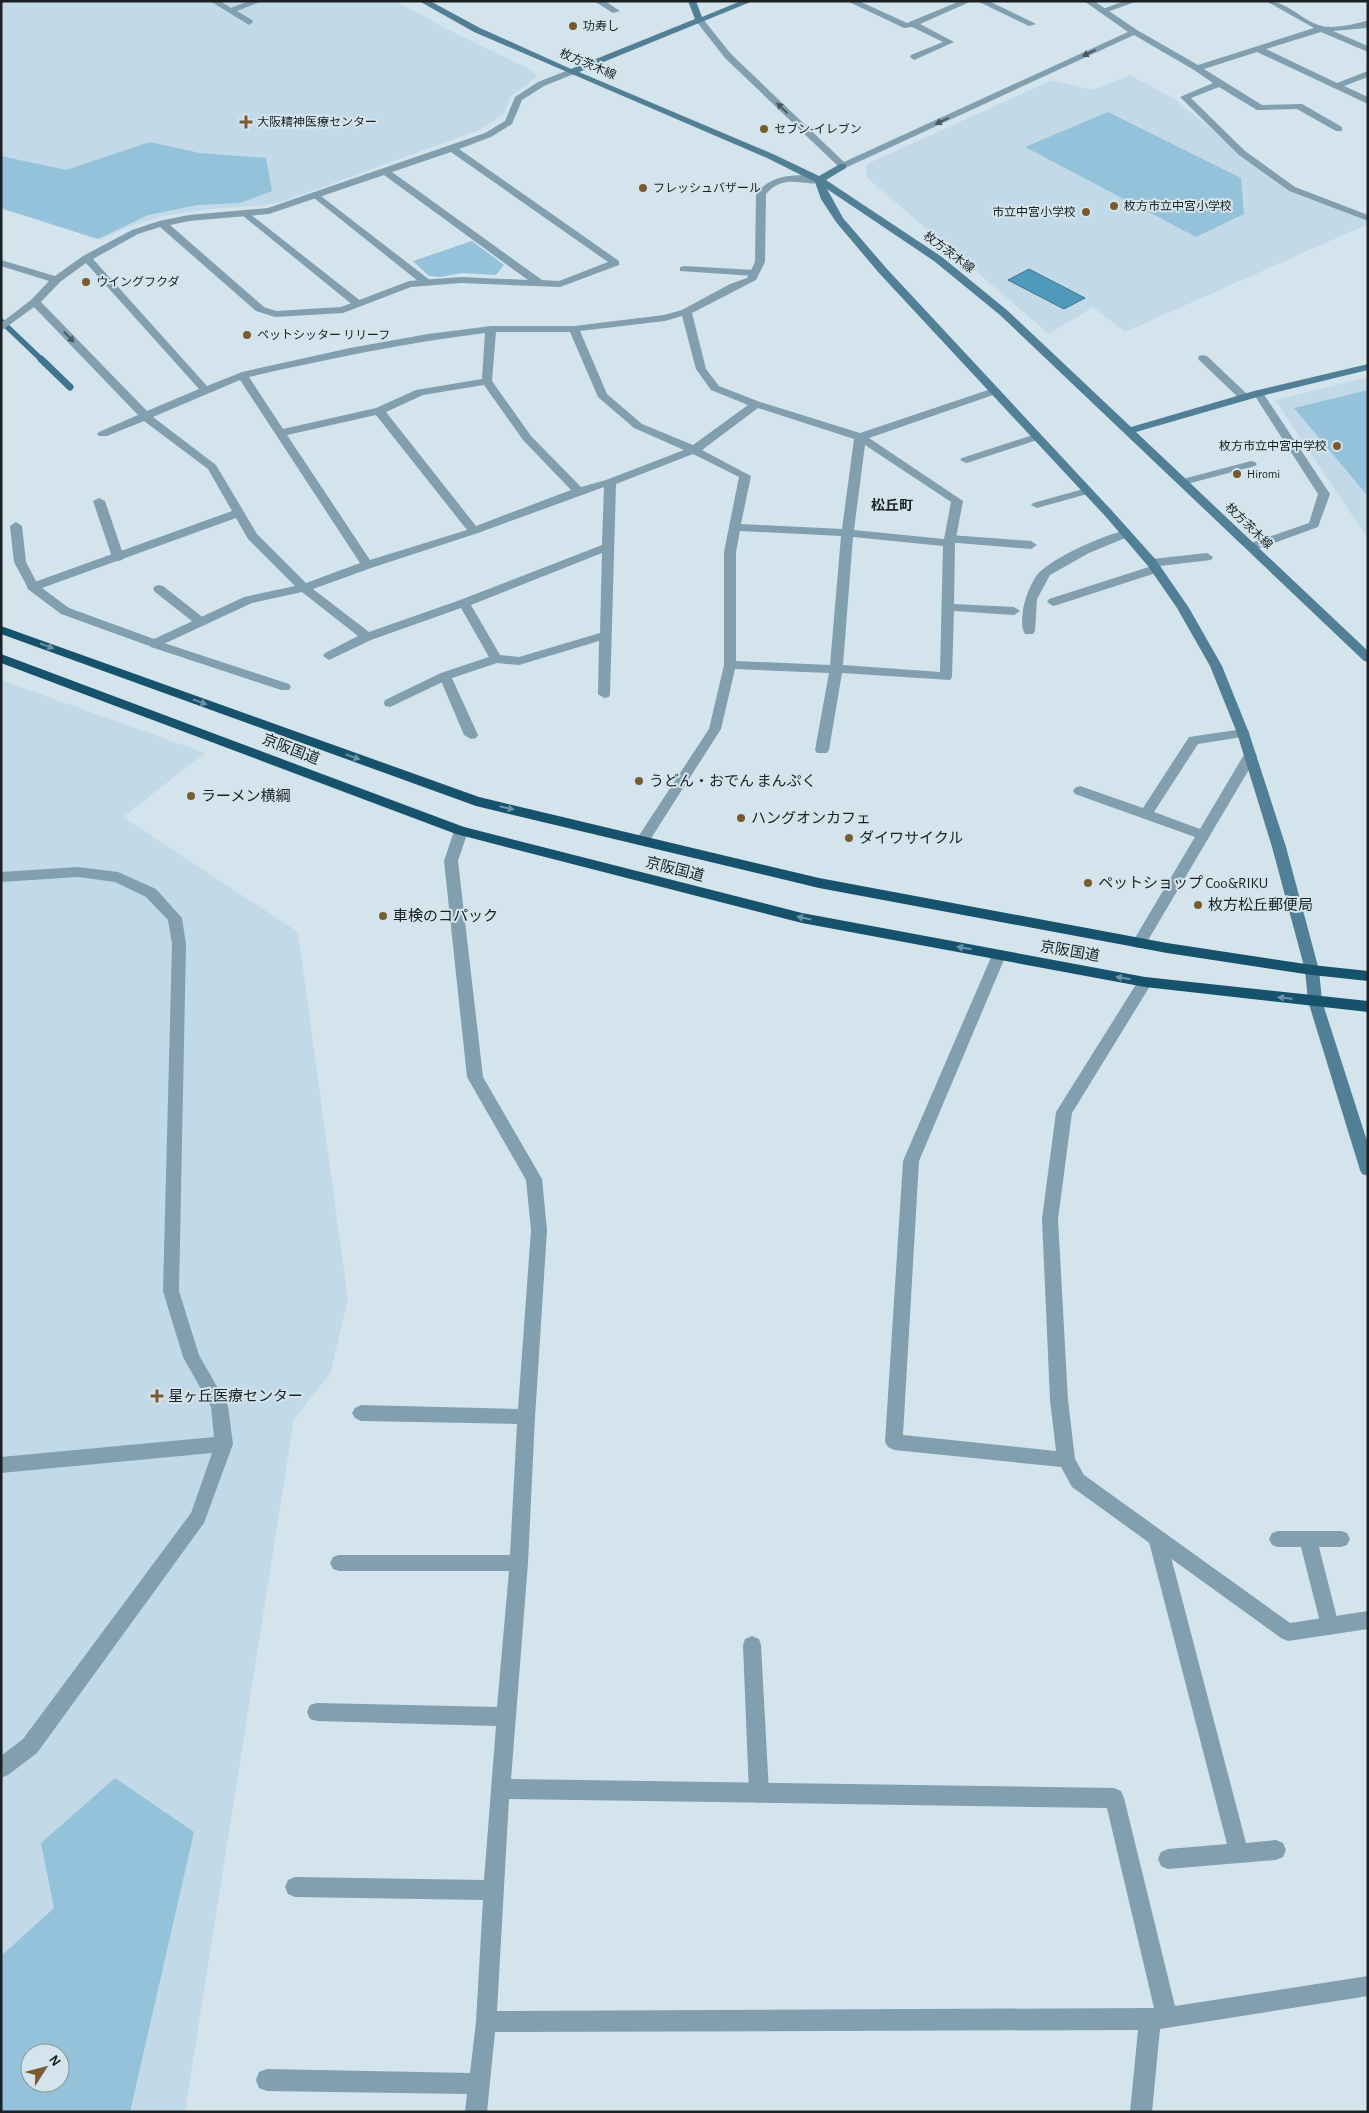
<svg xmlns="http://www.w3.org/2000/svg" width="1369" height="2113" viewBox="0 0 1369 2113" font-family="'Alegreya Sans','Noto Sans JP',sans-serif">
<rect width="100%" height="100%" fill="#d4e4ec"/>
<path fill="#c2dae7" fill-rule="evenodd" d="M1 1H395L451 31 533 71 537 77 510 97 504 114 479 130 282 202 258 206 209 209 163 216 128 227 101 240 1 209Z
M1130 75 1173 98 1287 191 1368 221V224L1125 332 1093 307 1049 334 866 177 867 164 1052 80 1092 90Z
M1368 377V539L1275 400Z
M1 680 205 753 123 817 298 932 348 1300 330 1374 294 1419 185 2112H1ZM30 2053H60V2083H30Z"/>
<path fill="#94c2da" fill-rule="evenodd" d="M1108 112 1241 178 1244 214 1196 237 1025 147Z
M150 142 200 153 266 158 272 191 240 203 198 205 148 215 98 239 1 208V156L66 170Z
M472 241 504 265 496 275 462 273 440 277 429 276 413 261Z
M1368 390V496L1294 408Z
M115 1778 194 1832 130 2112H3L1 2109V1956L54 1908 41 1843ZM30 2053H60V2083H30Z"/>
<path fill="#4f99bc" stroke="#3f758e" d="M1029 269 1085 298 1064 309 1008 280Z"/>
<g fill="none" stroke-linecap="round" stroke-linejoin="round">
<path stroke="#3f758e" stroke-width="5.5" d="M1 321 42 360"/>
<path stroke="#3f758e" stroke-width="7" d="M41 359 70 387"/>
<path fill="#819faf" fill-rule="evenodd" d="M210 1H220L231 8 249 1H262L237 11 252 20 253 22 249 25Z
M594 1H605L620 11 613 13Z
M1124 1H1138L1104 13 1100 10Z
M317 193 431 281V285H423L314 198V194Z
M245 210 362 302 363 304 362 306H354L242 215V211Z
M684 266 754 270 759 273 754 276 680 271V267Z
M1203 355 1207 356 1248 395 1249 397 1248 399H1240L1199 360 1198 358 1199 356Z
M1036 434 1042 437 1040 439 970 462 966 463 960 460 962 458Z
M1251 461 1255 462 1257 464 1255 466 1183 485 1177 482 1179 480Z
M1087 488 1091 489 1093 491 1091 493 1037 508 1031 505 1033 503Z
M99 498 105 501 124 557 122 560 118 561 112 557 93 501Z
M16 522 22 526 26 562 39 587 37 590H29L14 562 10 526Z
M950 535 1031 541 1037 545 1031 549 946 542 944 539 946 536Z
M1207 553 1213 557 1211 560 1152 567 1146 563 1152 559Z
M159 585 163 586 205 619 207 622 205 625H197L155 592 153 589 155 586Z
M155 640 289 684 291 687 289 690H281L151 647 149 644Z
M445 672 451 676 478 735 476 738 471 739 464 735 439 676Z
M78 867 118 872 156 889 182 918 186 944 179 1291 199 1355 228 1406 233 1444 204 1523 37 1753 8 1775 1 1778V1756L23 1739 191 1513 212 1453 1 1473V1457L214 1437 211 1407 183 1357 163 1291 172 944 168 920 146 897 115 882 78 877 1 882V872Z
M1157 1530 1163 1532 1166 1538 1246 1843 1276 1840 1283 1843 1286 1850 1283 1857 1276 1860 1168 1869 1161 1866 1158 1859 1161 1852 1168 1849 1227 1844 1148 1538 1151 1532Z
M1278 1531H1341L1347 1533 1350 1539 1347 1545 1341 1547H1319L1339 1626 1337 1632 1330 1635 1323 1632 1321 1626 1301 1547H1278L1272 1545 1269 1539 1272 1533Z
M752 1636 759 1639 761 1645 769 1793 766 1800 759 1803 752 1800 749 1793 743 1645 745 1639Z"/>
<path fill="#819faf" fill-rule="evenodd" d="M847 1H859L907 23 960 1H972L920 24 954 42 914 60 910 57 911 55 943 42 912 27 904 28Z
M977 1H989L1036 24 1029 26Z
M1084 1H1094L1137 30 1198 65 1314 28 1266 1C1288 1 1302 21 1322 26 1332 29 1358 24 1368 20L1367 28 1333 31 1368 46V52L1321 32 1266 49 1337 83 1368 71V77L1344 86 1368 97V104L1257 52 1204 69 1262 105 1302 104 1342 127V131H1336L1297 109 1257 110 1219 87 1191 98 1245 151 1295 187 1368 215V221L1289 191 1239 155 1180 97 1213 83 1194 70 1134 35 843 169 840 168 725 58 696 21 703 19 731 54 844 162 1128 32Z
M571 69 575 72 574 74 544 86 522 100 512 124 491 137 459 149 619 261V265L560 287 461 283 411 287 343 313 275 317 256 311 160 227 138 234 93 259 207 386 242 372 350 348 428 334 491 326H574L664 315 682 310 730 284 747 278 755 262 756 194C772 173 799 173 822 178L824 180C810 191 787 170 766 194L765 262 756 280 692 313 706 369 719 386 760 402 860 433 991 389H999L1000 391 999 393 869 438 963 501 955 543 954 604 1014 607 1020 611 1014 615 954 611 952 677 950 680 842 673 829 750 827 753H817L815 750 829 673 735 669 721 729 648 843H638L636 840 709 729 724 665V552L739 477 693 454 616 484 610 694 609 697 604 698 598 694 599 641 519 665 497 663 449 679 390 707 385 706 384 703 385 700 441 673 489 657 461 608 371 640 329 660 323 656 325 653 358 636 302 592 252 603 155 648 61 614 29 590 27 587 29 584 232 511 208 469 144 421 107 436H99L97 434 99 432 138 415 34 307 1 331V323L31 300 49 281 1 266V260L55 276 83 256 132 230 159 221 189 215 268 208 485 133 505 121 515 97 538 82ZM451 152 608 262 559 281 542 280 392 172ZM384 175 528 280 461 277 409 281 341 307 276 311 264 307 170 225 189 221 269 214ZM86 263 199 389 147 411 41 302 60 282ZM682 316 696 369 711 390 748 405 693 445 642 424 607 394 580 331 665 321ZM496 332H570L598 397 634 428 684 450 606 480 581 487 531 436 492 381ZM485 333 482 379 416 390 376 408 283 429 249 377C327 359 405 343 485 333ZM240 380 360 563 306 583 257 534 216 465 153 417ZM484 385 523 440 571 490 476 526 386 412 423 395ZM758 408 854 439 842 529 741 524 751 476 702 450ZM376 415 467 530 370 560 287 435ZM865 445 951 502 944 539 854 530ZM604 487 602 545 460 600 369 632 313 589 371 568 478 533ZM236 518 248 539 295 586 244 597 154 639 69 608 42 588ZM740 531 841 536 830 665 736 661V552ZM853 537 943 546 940 672 843 665ZM602 553 600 633 519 657 500 655 471 605Z
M1258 390 1263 393 1330 494 1318 527 1252 551 1246 547 1248 544 1309 523 1318 494 1253 393Z
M1126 530 1132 534 1130 536 1089 553 1050 575 1037 599 1035 631 1033 634H1025C1021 628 1022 618 1023 611 1024 600 1033 576 1042 570 1063 553 1100 537 1126 530Z
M1155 565 1159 566 1161 569 1159 572 1057 605 1053 606 1047 602 1049 599Z
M1243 729 1248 730 1249 733 1248 736 1198 744 1154 812 1200 829 1245 753H1255L1257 756 1144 947 1139 948 1134 947 1132 943 1195 837 1075 794 1073 791 1075 788 1080 786 1143 808 1189 737Z
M461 826 466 828 468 831 458 861 483 1077 542 1179 547 1230 535 1417 528 1563 511 1779 1114 1788 1121 1791 1124 1798 1175 2006 1368 1976V1996L1160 2029 1152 2112H1130L1138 2030 495 2032 487 2112H465L467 2094 267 2091 259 2088 256 2080 259 2072 267 2069 470 2073 476 2022 483 1900 295 1897 288 1894 285 1887 288 1880 295 1877 484 1880 496 1726 317 1721 310 1719 307 1712 310 1705 317 1703 497 1707 509 1571H339L333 1569 330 1563 333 1557 339 1555H510L517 1424 361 1421 355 1418 352 1413 355 1408 361 1405 518 1409 531 1230 526 1180 467 1077 444 861 454 831 456 828ZM509 1799 1107 1808 1154 2008 497 2011Z
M999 950 1004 951 1006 955 919 1161 903 1435 1056 1451 1050 1400 1042 1219 1056 1112 1140 978 1145 977 1150 978 1152 982 1150 986 1072 1113 1058 1219 1068 1400 1075 1459 1084 1475 1290 1623 1368 1611V1629L1288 1641 1281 1638 1072 1487 1061 1467 894 1450 888 1447 885 1442 903 1161 992 955 994 951Z"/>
<path fill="#517f96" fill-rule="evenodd" d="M419 1H430L480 28 571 69 695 19 688 1H696L702 17 741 1H753L579 72 773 154 819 176 840 164H846V168L826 180 942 257 1008 311 1131 427 1254 391 1368 364V370L1261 396 1136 432 1368 651V662L1364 661 1000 315 934 261 827 189 843 218 887 269 1114 513 1156 560 1189 608 1222 666 1249 733 1286 847 1319 970 1322 1001 1368 1144V1176L1362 1174 1360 1170 1308 1001 1305 970 1272 847 1237 733 1210 666 1177 608 1148 566 1106 517 879 273 836 222 821 199 815 182 767 158 474 32Z"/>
<path fill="#17526c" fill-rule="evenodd" d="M1 626 479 797 819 878 1167 943 1312 965 1368 971V981L1312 975 1167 953 819 888 476 806 1 634Z
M1 654 464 827 802 913 1145 977 1368 1001V1012L1145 987 802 923 456 834 1 663Z"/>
</g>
<defs><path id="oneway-solid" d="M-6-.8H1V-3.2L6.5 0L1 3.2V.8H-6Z" transform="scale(1.25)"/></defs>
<g fill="#485962">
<use href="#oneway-solid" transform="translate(1089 53) rotate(155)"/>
<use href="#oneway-solid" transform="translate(782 108) rotate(-136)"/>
<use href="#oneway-solid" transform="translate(942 121) rotate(155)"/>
<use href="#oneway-solid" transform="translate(69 337) rotate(46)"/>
</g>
<g fill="#6c94a6">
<use href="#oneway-solid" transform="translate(47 646) rotate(20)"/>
<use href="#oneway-solid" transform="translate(200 702) rotate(20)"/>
<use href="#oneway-solid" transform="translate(353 757) rotate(20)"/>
<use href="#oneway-solid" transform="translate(507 808) rotate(13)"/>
<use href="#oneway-solid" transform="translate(804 918) rotate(-168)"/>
<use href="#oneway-solid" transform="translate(964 948) rotate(-170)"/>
<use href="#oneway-solid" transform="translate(1123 978) rotate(-170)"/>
<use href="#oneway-solid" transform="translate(1285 998) rotate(-173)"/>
</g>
<g fill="#795b2f" stroke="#d4e4ec" stroke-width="2">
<circle cx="573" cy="26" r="5"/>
<path d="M243.5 114.5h5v5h5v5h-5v5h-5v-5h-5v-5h5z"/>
<circle cx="764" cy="129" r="5"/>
<circle cx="643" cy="188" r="5"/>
<circle cx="1114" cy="206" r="5"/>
<circle cx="1086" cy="212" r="5"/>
<circle cx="86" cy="282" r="5"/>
<circle cx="247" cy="335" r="5"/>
<circle cx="1337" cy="446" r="5"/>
<circle cx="1237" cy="474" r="5"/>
<circle cx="639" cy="781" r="5"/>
<circle cx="191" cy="796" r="5"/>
<circle cx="741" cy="818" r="5"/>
<circle cx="849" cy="838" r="5"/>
<circle cx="1088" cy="883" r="5"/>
<circle cx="1198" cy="905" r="5"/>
<circle cx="383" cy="916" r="5"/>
<path d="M154.5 1388.5h5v5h5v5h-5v5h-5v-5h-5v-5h5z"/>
</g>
<g text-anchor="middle" stroke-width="4" stroke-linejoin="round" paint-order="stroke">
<g font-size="12" fill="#1a2023" stroke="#d4e4ec" text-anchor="start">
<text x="583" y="30">功寿し</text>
<text x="257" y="126">大阪精神医療センター</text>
<text x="774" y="133">セブン-イレブン</text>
<text x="653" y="192">フレッシュバザール</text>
<text x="1124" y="210">枚方市立中宮小学校</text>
<text x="1076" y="216" text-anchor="end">市立中宮小学校</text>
<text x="96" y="286">ウイングフクダ</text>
<text x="257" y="339">ペットシッター リリーフ</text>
<text x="1327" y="450" text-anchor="end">枚方市立中宮中学校</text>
<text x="1247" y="478">Hiromi</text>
</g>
<g font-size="12" fill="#1a2023" stroke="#d4e4ec">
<text transform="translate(588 64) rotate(23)" y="4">枚方茨木線</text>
<text transform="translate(949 252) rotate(37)" y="4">枚方茨木線</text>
<text transform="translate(1249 526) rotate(44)" y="4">枚方茨木線</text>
</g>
<g font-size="14" font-weight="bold" fill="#1a2023" stroke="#d4e4ec">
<text x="892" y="510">松丘町</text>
</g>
<g font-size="15" fill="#1a2023" stroke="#d4e4ec">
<text transform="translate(291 749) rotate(21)" y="5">京阪国道</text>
<text transform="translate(675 869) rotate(14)" y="5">京阪国道</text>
<text transform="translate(1070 951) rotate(10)" y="5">京阪国道</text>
</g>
<g font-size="15" fill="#1a2023" stroke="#d4e4ec" text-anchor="start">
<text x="649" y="786">うどん・おでん まんぷく</text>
<text x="201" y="801">ラーメン横綱</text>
<text x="751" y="823">ハングオンカフェ</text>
<text x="859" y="843">ダイワサイクル</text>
<text x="1098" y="888">ペットショップ Coo&amp;RIKU</text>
<text x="1208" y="910">枚方松丘郵便局</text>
<text x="393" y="921">車検のコパック</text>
<text x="168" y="1401">星ヶ丘医療センター</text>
</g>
</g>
<rect width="1369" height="2113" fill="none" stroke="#1a2023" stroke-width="5"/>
<g transform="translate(45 2068) rotate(54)"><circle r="24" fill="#d4e4ec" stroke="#8a969c"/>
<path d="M0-4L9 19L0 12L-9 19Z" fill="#795b2f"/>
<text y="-8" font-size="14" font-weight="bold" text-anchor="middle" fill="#1a2023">N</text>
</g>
</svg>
